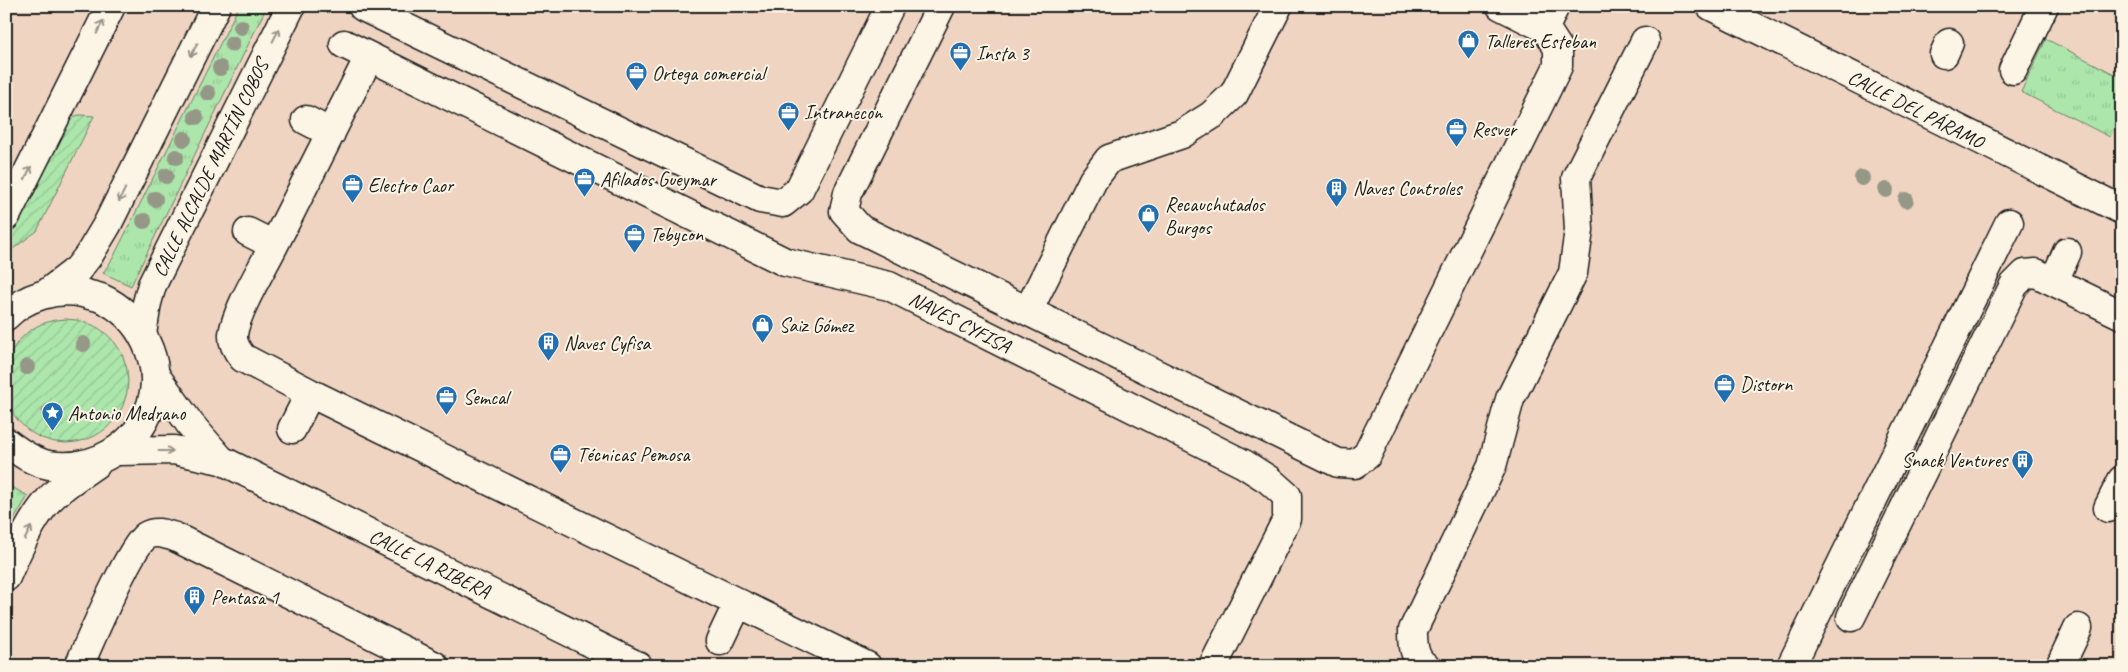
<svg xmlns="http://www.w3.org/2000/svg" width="2128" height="672" viewBox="0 0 2128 672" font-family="Caveat,sans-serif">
<defs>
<pattern id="grass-tufts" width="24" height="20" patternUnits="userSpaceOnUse" patternTransform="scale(1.25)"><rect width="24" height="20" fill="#ace6ab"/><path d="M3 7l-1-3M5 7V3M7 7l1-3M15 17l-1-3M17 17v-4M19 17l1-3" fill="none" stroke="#93c593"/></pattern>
<pattern id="garden-furrows" width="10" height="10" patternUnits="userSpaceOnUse" patternTransform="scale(1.25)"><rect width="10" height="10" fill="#ace6ab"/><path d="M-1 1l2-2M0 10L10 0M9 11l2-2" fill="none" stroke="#93c593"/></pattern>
</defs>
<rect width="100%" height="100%" fill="#f7e6d5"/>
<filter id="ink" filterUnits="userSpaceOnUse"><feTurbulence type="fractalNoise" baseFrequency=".02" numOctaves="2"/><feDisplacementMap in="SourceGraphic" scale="10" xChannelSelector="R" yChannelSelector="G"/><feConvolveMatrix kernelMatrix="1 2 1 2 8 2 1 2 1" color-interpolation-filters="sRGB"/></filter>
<g filter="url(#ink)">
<path fill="#f0d4c2" d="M6 6H2122V666H6Z"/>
<path fill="url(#grass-tufts)" stroke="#648164" d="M239 6H267L131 286 103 273 113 258Z
M2046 39 2122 78V112L2110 137 2021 92Z
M6 484 28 496 6 533Z"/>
<path fill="url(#garden-furrows)" stroke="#648164" d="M79 115 94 116 37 231 6 254V245L65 124 72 117Z
M4 381a62 62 0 1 1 124 0a62 62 0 1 1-124 0Z"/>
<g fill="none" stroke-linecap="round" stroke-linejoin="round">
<defs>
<path id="minor" d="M941 6 848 193 844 211 860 229 1338 463 1355 464 1367 455 1558 66V48L1545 28 1555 6
M1501 6 1545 28
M1711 6 2122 210
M363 7 760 199 783 203 799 190 890 6
M344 44 785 262 889 286 1244 464 1269 480 1287 496V519L1213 666
M1944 54 1949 43
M2013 70 2044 6
M306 120 331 133
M6 216 111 6
M248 232 274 245 369 57
M274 245C262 269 237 309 233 334 232 343 238 352 243 358L310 393
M2054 281 2067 252
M1028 311 1093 180 1109 159 1182 134 1212 115 1234 94 1278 6
M155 375 190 424 221 460
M292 429 310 393 867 666
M118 451 174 450 221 460 638 666
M2108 508 2122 480
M1851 617 2014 285 2025 274 2036 273 2122 315
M720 641 738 603
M79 666C89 643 130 547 146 536 156 530 165 534 175 537L435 666
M1425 666C1413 658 1413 642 1413 630L1492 466 1510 399 1573 273 1579 230 1576 178 1645 41
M1791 666 2009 223
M2060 666 2078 628"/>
<path id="major" d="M47 293 78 269 89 255 107 225 216 6
M6 316C25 297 56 287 83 293 88 295 95 296 101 298 140 315 165 363 151 405 137 447 93 472 49 465 33 462 19 452 6 442
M142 334 147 303 152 285 291 6
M6 577C17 552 30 522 47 502 61 486 80 475 97 463"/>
</defs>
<use href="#minor" stroke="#1c1c1c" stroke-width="31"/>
<use href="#major" stroke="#1c1c1c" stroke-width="31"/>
<use href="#minor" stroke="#fcf5e5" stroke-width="28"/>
<use href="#major" stroke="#fcf5e5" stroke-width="28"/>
</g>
<g fill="#969887">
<circle cx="241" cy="27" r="8"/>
<circle cx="232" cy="44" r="8"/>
<circle cx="220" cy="68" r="8"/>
<circle cx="208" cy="93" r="8"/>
<circle cx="196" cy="117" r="8"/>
<circle cx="184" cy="139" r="8"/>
<circle cx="176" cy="157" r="8"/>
<circle cx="166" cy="176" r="8"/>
<circle cx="1862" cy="178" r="8"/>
<circle cx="1886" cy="190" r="8"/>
<circle cx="155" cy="199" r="8"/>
<circle cx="1906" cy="200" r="8"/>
<circle cx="144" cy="221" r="8"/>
<circle cx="83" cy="344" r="8"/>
<circle cx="27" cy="367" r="8"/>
<circle cx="49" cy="413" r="8"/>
</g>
<defs><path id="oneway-shaft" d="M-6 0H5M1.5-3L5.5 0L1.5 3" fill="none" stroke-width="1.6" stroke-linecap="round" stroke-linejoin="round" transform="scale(1.25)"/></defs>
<g stroke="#97938b">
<use href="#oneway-shaft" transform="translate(100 27) rotate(-64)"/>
<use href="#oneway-shaft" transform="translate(276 35) rotate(-63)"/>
<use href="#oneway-shaft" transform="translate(194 50) rotate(116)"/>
<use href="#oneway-shaft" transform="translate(28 173) rotate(-64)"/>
<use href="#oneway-shaft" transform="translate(122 195) rotate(116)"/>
<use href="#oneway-shaft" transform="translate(166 451)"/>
<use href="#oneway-shaft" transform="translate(28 533) rotate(-63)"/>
</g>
</g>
<defs>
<symbol id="shop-pin" viewBox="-11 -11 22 30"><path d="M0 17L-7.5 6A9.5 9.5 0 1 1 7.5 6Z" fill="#1f6fb2" stroke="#fcf5e5"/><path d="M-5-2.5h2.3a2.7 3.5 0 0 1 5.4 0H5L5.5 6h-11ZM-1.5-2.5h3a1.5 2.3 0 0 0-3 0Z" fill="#fff"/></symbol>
<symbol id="office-pin" viewBox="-11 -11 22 30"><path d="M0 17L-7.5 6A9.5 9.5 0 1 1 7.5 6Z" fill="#1f6fb2" stroke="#fcf5e5"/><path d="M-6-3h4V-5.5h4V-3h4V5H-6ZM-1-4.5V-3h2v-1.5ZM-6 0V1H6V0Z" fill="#fff"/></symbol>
<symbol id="building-pin" viewBox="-11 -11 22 30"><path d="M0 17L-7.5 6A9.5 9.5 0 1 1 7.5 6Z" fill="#1f6fb2" stroke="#fcf5e5"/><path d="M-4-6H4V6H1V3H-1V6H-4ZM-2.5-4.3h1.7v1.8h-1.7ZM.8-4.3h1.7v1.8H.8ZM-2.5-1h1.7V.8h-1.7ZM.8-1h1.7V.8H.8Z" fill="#fff"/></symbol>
<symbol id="sight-pin" viewBox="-11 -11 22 30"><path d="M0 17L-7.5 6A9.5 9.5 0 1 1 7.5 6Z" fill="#1f6fb2" stroke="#fcf5e5"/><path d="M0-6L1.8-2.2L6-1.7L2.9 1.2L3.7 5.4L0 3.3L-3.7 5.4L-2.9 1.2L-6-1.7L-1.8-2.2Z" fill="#fff"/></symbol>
</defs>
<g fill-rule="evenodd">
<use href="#shop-pin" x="1456" y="28" width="25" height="34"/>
<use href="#office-pin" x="948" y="40" width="25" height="34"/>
<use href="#office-pin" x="624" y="60" width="25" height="34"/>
<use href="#office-pin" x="776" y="100" width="25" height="34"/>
<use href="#office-pin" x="1444" y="116" width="25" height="34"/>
<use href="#office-pin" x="572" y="166" width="25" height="34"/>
<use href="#office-pin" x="340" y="172" width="25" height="34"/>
<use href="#building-pin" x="1324" y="176" width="25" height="34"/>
<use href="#shop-pin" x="1136" y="202" width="25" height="34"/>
<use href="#office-pin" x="622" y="222" width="25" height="34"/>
<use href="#shop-pin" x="750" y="312" width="25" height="34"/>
<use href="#building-pin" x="536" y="330" width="25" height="34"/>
<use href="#office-pin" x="1712" y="372" width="25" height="34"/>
<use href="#office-pin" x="434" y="384" width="25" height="34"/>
<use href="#sight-pin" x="40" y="400" width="25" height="34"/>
<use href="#office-pin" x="548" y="442" width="25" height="34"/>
<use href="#building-pin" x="2010" y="448" width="25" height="34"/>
<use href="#building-pin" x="182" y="584" width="25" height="34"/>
</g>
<g text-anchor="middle" stroke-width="4" stroke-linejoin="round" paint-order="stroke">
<g font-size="20" fill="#1c1c1c" stroke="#fcf5e5" text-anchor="start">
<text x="1485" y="48">Talleres Esteban</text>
<text x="976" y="60">Insta 3</text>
<text x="652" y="80">Ortega comercial</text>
<text x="804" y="119">Intranecon</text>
<text x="1472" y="136">Resver</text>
<text x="600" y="186">Afilados Gueymar</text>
<text x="368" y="192">Electro Caor</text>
<text x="1353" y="195">Naves Controles</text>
<text x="1165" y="211">Recauchutados<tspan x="1165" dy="23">Burgos</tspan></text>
<text x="650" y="241">Tebycon</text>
<text x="779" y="332">Saiz Gómez</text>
<text x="564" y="350">Naves Cyfisa</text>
<text x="1740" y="391">Distorn</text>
<text x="463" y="404">Semcal</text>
<text x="68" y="420">Antonio Medrano</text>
<text x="577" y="461">Técnicas Pemosa</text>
<text x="2007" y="467" text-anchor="end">Snack Ventures</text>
<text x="211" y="604">Pentasa 1</text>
</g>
<g font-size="20" fill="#1c1c1c" stroke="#fcf5e5">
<text transform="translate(1916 109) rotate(27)" y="7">CALLE DEL PÁRAMO</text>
<text transform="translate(210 168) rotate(-64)" y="7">CALLE ALCALDE MARTÍN COBOS</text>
<text transform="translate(960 322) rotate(27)" y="7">NAVES CYFISA</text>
<text transform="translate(430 563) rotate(26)" y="7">CALLE LA RIBERA</text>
</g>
</g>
<rect width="2128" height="672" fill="none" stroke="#fcf5e5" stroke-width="25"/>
<rect x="12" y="12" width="2103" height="647" fill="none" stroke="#1c1c1c" stroke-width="2" filter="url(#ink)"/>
</svg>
